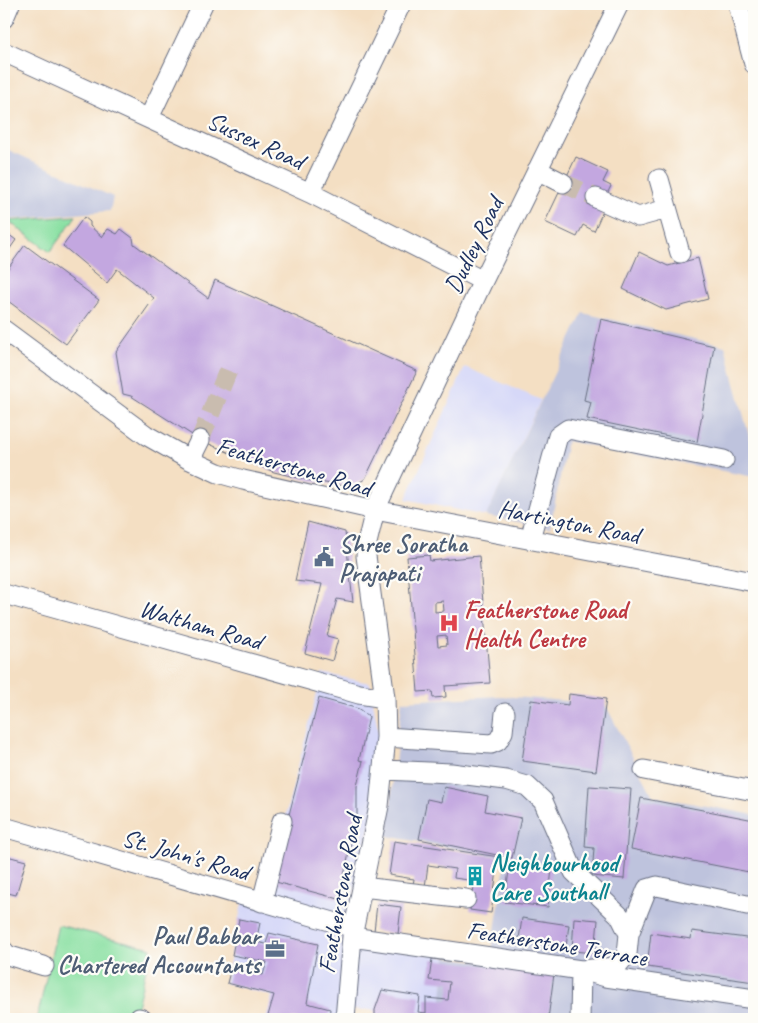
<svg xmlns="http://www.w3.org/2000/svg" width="758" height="1023" viewBox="0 0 758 1023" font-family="Caveat,sans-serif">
<rect width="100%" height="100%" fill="#fdfcf7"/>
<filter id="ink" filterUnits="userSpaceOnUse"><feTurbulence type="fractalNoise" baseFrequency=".02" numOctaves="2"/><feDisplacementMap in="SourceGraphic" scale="10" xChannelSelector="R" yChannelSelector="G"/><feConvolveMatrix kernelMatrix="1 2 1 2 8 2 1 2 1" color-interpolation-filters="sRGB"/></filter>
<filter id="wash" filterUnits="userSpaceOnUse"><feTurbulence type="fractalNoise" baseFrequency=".0096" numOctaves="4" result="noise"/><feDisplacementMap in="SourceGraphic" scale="20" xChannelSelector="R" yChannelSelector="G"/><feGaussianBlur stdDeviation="1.12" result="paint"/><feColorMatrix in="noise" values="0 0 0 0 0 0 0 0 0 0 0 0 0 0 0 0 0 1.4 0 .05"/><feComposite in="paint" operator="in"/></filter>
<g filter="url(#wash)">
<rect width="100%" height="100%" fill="#f4dfc3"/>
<path fill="#d6d8f8" d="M465 367 541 400 486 516 406 499Z
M322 673 370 683 381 748 375 803 343 942 446 957 441 1013 343 1009 342 1019H266L272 996 225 983 244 894 264 899Z"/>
<path fill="#bec3dd" d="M4 148 113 197 110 211 4 220Z
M583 313 725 346 754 454V477L567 441 550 528 486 516Z
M500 696 605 704 653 796 754 815V1019H440L446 957 490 963 506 858 387 836 402 701Z"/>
<path fill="#8ae0a3" stroke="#528880" d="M76 216 50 252 8 221Z
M58 925 151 948 134 1019H80L73 1018V1019H37Z"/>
<g id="blocks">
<path fill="#c3a7e0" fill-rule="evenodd" d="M576 157 608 172 603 182 611 186 607 194 603 211 594 231 583 225 577 237 545 222Z
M84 217 90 222V226L102 237 108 229 117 234 121 229 133 238 134 244 208 298 215 280 417 371 365 479 351 487 312 481 274 472 200 440 131 396 123 394 116 352 154 298 117 269 107 283 63 246Z
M4 231 16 240 4 257Z
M25 245 99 300 66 344 4 298V274Z
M639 252 668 266 698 258 708 299 666 310 623 289Z
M601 319 714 346 697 442 587 419 591 402 584 400Z
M308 522 345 532 353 602 337 599 327 636 338 639 332 661 305 653 322 584 295 581Z
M429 555 430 561 479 556 490 683 445 686 446 697 433 698 432 691 418 692 407 557ZM443 601 444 611 435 612V602ZM446 635 447 645 438 646 437 636Z
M569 694 606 699 596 771 522 761 531 700 568 705Z
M319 698 359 709 369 717 359 760 363 761 357 786V815L339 899 272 881Z
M589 786 631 789 624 879 592 876 594 848 585 847Z
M444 787 488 796 485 811 521 818 512 858 419 839 427 799 441 802Z
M641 798 754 820V873L631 849Z
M394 841 499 857 491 913 470 910 475 881 454 878 455 869 428 865 425 887 413 885 414 879 389 875Z
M7 856 26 861 16 895 4 892V866Z
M510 862 552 868 548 907 505 902Z
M377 904 401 907 398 934 374 931Z
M522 918 569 925 566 946 519 939Z
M574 918 598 920 595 953 572 951Z
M239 919 260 923 256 942 266 944 269 933 318 944 307 1003 330 1009 329 1019H267L274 995 227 983 231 968 263 975 267 962 232 955Z
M692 931 754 939V982L647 967 651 933 691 939Z
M432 959 554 974 548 1019H375V1010L382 990 420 996 418 1012 426 1013V998L448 1000 450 982 429 980Z"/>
</g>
</g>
<g filter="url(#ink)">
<use href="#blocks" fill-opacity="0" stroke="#676d81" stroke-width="1"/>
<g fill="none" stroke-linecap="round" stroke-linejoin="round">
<path stroke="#c9bcaf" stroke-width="19" stroke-dasharray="19 9" stroke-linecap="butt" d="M563 183 596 198
M200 440 229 368"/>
<defs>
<path id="minor" d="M738 4 754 64
M4 18 10 4
M4 52 310 193 483 281
M149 118 203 4
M537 170 563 183
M659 179 680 253
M310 193 401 4
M596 198 638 217 667 209
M4 330 146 435 190 460 218 473 243 480 375 510 754 582
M190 460 200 440
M530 539 558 436 568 429 724 460
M4 594 359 694 385 698
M386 737 491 744 498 741 503 732 505 713
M384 770 451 773 506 780 527 786 543 801 574 872 620 916 629 934 627 954 616 967 581 970 580 1019
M644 770 754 791
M4 827 354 928
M362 887 466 899
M262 902 282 821
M629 934 647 889 657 886 747 905
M352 937 581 970 606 977 754 999
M4 951 7 955 44 966
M139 1018 142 1019
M345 1019 352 937 379 806 386 737 385 698 366 556 367 543 375 510 483 281 619 4"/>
</defs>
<use href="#minor" stroke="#676d81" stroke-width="21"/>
<use href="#minor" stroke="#fff" stroke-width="19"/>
</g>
</g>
<defs>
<symbol id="civic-bare" viewBox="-9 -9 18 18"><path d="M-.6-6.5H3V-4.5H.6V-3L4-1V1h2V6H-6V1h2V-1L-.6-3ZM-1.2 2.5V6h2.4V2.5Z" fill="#5c6f8a" stroke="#fdfcf7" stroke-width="2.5" paint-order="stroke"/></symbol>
<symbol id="hospital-bare" viewBox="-9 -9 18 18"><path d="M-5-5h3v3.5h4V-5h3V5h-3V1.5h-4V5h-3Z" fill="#e0444e" stroke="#fdfcf7" stroke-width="2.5" paint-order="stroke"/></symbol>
<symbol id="building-bare" viewBox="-9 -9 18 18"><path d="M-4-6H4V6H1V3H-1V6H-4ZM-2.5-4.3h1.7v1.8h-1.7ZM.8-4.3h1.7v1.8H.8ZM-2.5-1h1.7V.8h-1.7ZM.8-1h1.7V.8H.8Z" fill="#0f9aa8" stroke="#fdfcf7" stroke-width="2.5" paint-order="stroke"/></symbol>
<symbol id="office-bare" viewBox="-9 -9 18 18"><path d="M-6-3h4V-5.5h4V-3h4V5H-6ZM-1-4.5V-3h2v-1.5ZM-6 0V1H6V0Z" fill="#5c6f8a" stroke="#fdfcf7" stroke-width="2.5" paint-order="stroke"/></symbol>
</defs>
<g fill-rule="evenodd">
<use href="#civic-bare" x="310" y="543" width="28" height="28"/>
<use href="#hospital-bare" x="435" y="609" width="28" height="28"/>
<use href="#building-bare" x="461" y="862" width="28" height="28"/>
<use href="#office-bare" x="261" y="935" width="28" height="28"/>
</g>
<g text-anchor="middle" stroke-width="4.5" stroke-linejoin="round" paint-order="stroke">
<g font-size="25" fill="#1b2f5e" stroke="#fdfcf7">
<text transform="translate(256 140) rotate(25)" y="9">Sussex Road</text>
<text transform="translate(473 245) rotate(-64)" y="9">Dudley Road</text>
<text transform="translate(294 466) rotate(16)" y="9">Featherstone Road</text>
<text transform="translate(569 521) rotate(11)" y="9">Hartington Road</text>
<text transform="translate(201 624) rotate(16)" y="9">Waltham Road</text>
<text transform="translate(186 854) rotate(16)" y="9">St. John's Road</text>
<text transform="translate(339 894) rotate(-80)" y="9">Featherstone Road</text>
<text transform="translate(557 943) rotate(9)" y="9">Featherstone Terrace</text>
</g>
<g font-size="25" font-weight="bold" fill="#4e5e75" stroke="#fdfcf7" text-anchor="start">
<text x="339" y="552">Shree Soratha<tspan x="339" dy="29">Prajapati</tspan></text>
<text x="260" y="944" text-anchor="end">Paul Babbar<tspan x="260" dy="29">Chartered Accountants</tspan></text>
</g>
<g font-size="25" font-weight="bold" fill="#be3a42" stroke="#fdfcf7" text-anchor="start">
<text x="464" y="618">Featherstone Road<tspan x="464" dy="29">Health Centre</tspan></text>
</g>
<g font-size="25" font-weight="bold" fill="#0d838f" stroke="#fdfcf7" text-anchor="start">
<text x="490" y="871">Neighbourhood<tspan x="490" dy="29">Care Southall</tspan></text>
</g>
</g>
<rect width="758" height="1023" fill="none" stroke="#fdfcf7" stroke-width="20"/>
</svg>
